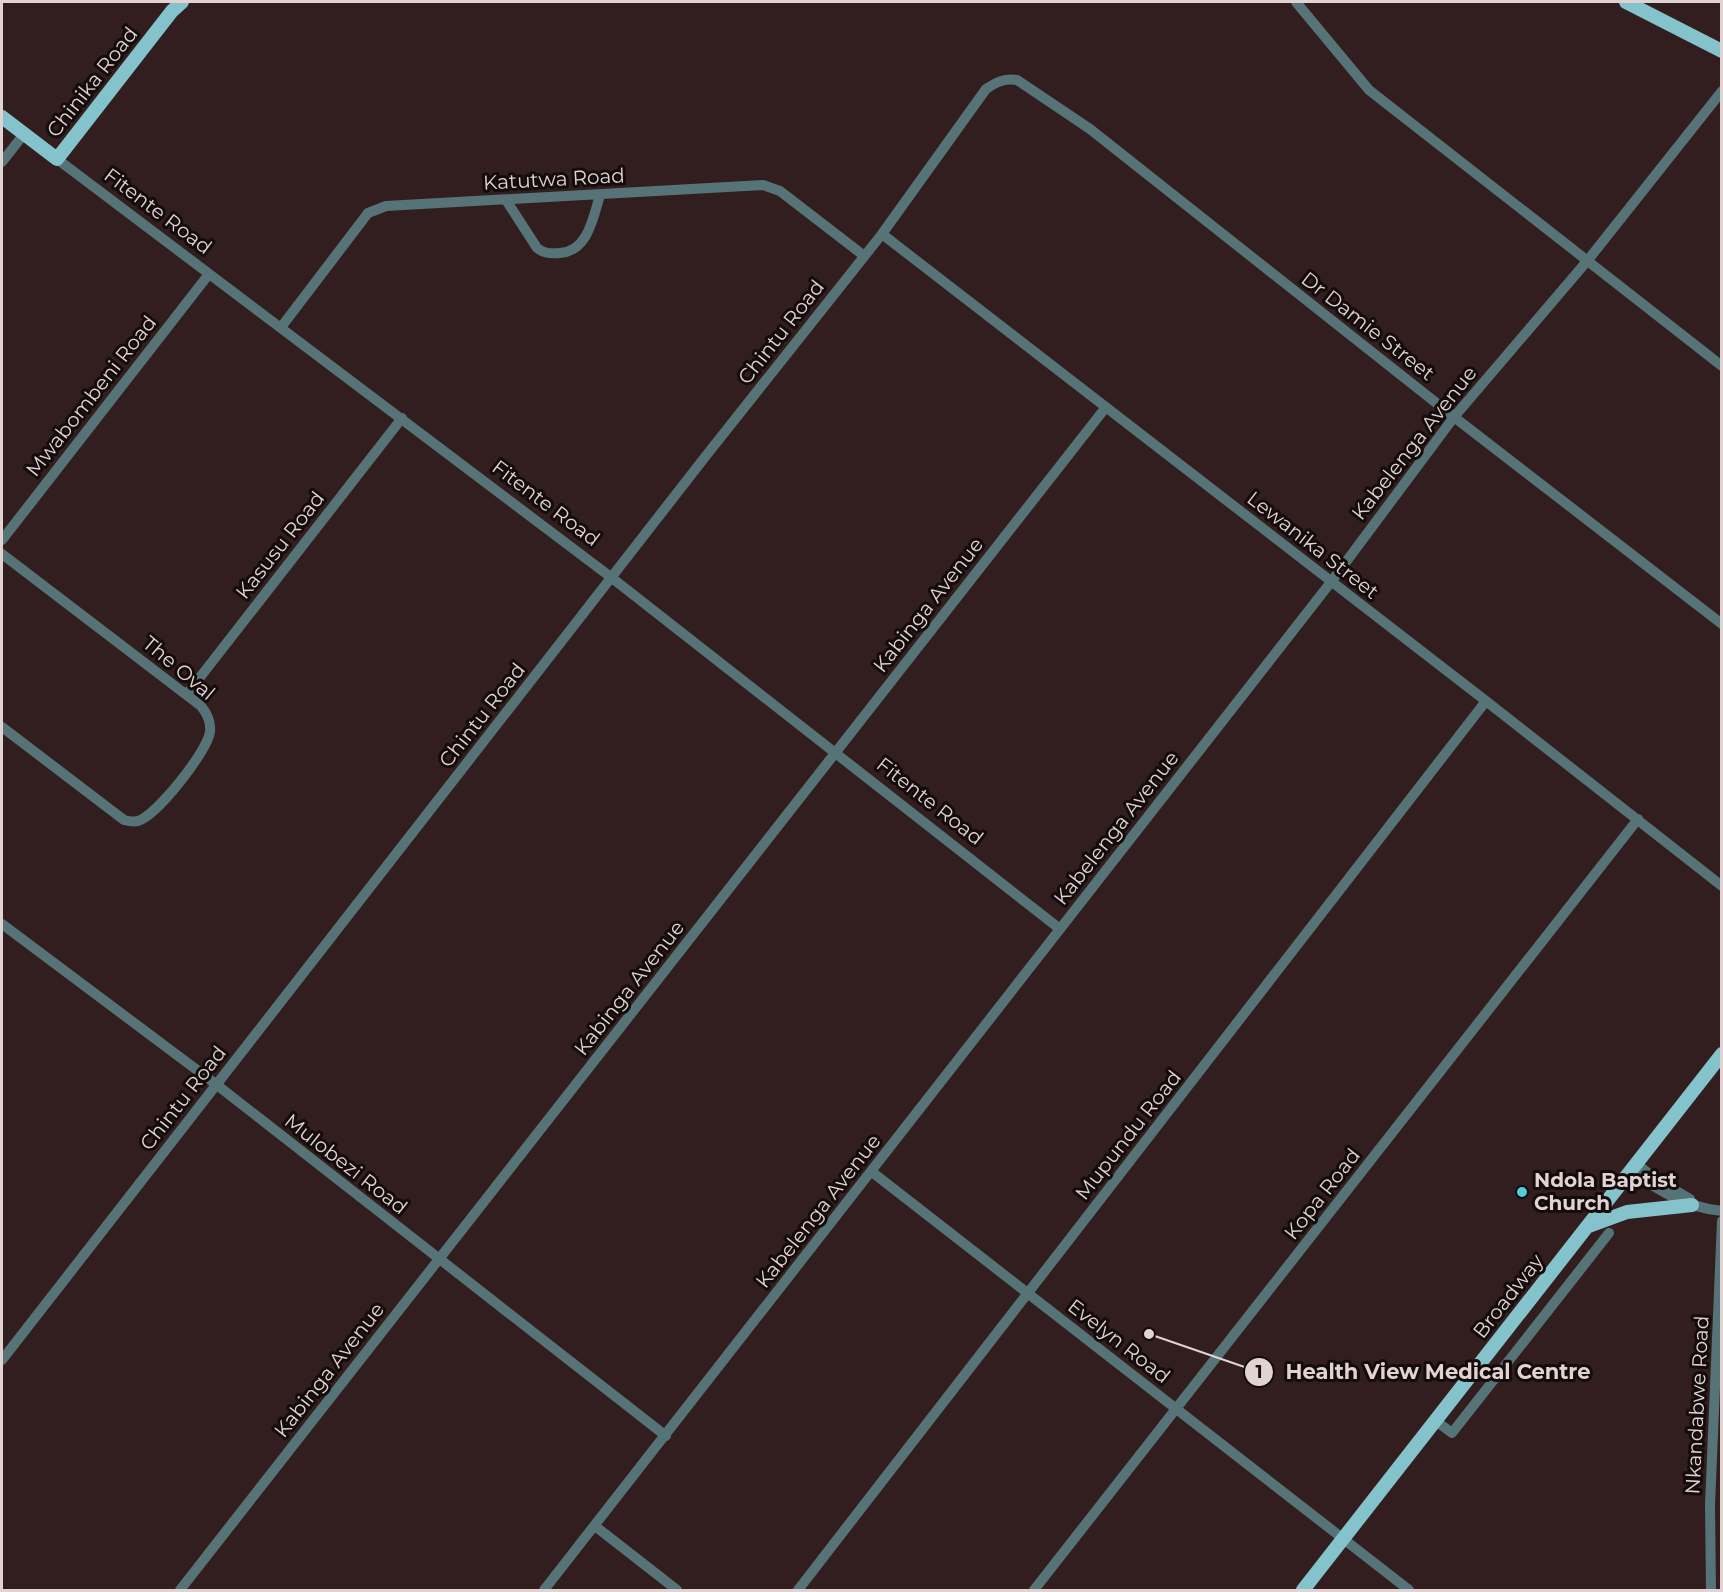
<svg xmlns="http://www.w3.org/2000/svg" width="1723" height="1592" viewBox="0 0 1723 1592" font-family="Montserrat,sans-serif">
<rect width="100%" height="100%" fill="#331e1f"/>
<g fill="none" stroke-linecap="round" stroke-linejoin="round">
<path stroke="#567477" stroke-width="10" d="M1296 2 1369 90 1722 366
M57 159 612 578 1060 929
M2 162 24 134
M506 200 537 248C543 253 551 254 560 253 588 251 593 218 600 195
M882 234 1486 701 1722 886
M282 326 368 213 386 206 763 185 780 191 863 255
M2 540 209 274
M2 554 201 706C207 714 211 721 210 732 207 752 157 815 138 821 133 822 128 821 124 820L2 727
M187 694 402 418
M2 924 217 1085 666 1436
M1636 1163 1653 1177 1690 1199
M1630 1170C1657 1190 1687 1208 1722 1211
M872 1172 1409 1590
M2 1360 705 457 882 234 986 89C997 82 1004 78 1017 80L1090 129 1454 417 1722 624
M1436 1421 1452 1433 1609 1233
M595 1526 677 1590
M180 1590 1106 407
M544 1590 1331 582 1454 417 1588 260 1722 91
M798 1590 1486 701
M1034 1590 1638 819
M1711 1590 1710 1505 1722 1221"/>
<path stroke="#84c3cc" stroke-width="14" d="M1626 2 1722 51
M2 117 57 159 172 11 182 2
M1589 1226 1627 1212 1692 1205
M1303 1590 1722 1054"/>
</g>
<circle fill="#52cbda" stroke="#140b0b" stroke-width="2" cx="1522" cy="1192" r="6"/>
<g text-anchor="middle" stroke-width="6" stroke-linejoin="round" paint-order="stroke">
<g font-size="20" fill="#e2d3d3" stroke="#140b0b">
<text transform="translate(92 82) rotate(-52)" y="7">Chinika Road</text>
<text transform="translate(554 179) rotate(-3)" y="7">Katutwa Road</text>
<text transform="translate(158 211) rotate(37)" y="7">Fitente Road</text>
<text transform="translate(1368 326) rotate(38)" y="7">Dr Damie Street</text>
<text transform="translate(781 332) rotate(-52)" y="7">Chintu Road</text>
<text transform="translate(91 396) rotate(-52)" y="7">Mwabombeni Road</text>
<text transform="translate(1414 443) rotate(-52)" y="7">Kabelenga Avenue</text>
<text transform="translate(546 503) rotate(37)" y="7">Fitente Road</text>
<text transform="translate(280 545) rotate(-52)" y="7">Kasusu Road</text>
<text transform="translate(1313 545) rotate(38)" y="7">Lewanika Street</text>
<text transform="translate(928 605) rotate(-52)" y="7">Kabinga Avenue</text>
<text transform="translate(179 668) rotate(40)" y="7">The Oval</text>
<text transform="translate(482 715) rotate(-52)" y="7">Chintu Road</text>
<text transform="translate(930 801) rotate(38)" y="7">Fitente Road</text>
<text transform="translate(1116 828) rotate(-52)" y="7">Kabelenga Avenue</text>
<text transform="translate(629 988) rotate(-52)" y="7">Kabinga Avenue</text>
<text transform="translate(183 1098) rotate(-52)" y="7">Chintu Road</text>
<text transform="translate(1128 1135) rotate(-52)" y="7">Mupundu Road</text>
<text transform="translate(346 1164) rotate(38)" y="7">Mulobezi Road</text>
<text transform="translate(1322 1194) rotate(-52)" y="7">Kopa Road</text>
<text transform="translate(818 1211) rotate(-52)" y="7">Kabelenga Avenue</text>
<text transform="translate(1508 1296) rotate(-52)" y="7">Broadway</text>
<text transform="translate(1119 1341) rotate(38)" y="7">Evelyn Road</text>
<text transform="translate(329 1370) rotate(-52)" y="7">Kabinga Avenue</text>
<text transform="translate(1697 1405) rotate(-87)" y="7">Nkandabwe Road</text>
</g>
<g font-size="20" font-weight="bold" fill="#e2d3d3" stroke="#140b0b" text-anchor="start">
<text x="1534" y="1187">Ndola Baptist<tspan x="1534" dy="23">Church</tspan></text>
</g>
</g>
<path fill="none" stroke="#e2d3d3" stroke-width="2" d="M1149 1334L1259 1372"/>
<g fill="#e2d3d3" stroke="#140b0b" stroke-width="2">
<circle cx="1149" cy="1334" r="6"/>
<circle cx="1259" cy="1372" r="15"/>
</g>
<g font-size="18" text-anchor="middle" font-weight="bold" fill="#111">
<text x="1259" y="1378">1</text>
</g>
<g font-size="21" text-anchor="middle" font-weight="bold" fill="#e2d3d3" stroke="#140b0b" stroke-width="6" stroke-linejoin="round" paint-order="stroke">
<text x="1438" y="1379">Health View Medical Centre</text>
</g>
<rect width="1723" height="1592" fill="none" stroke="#e2d3d3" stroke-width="6"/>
</svg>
